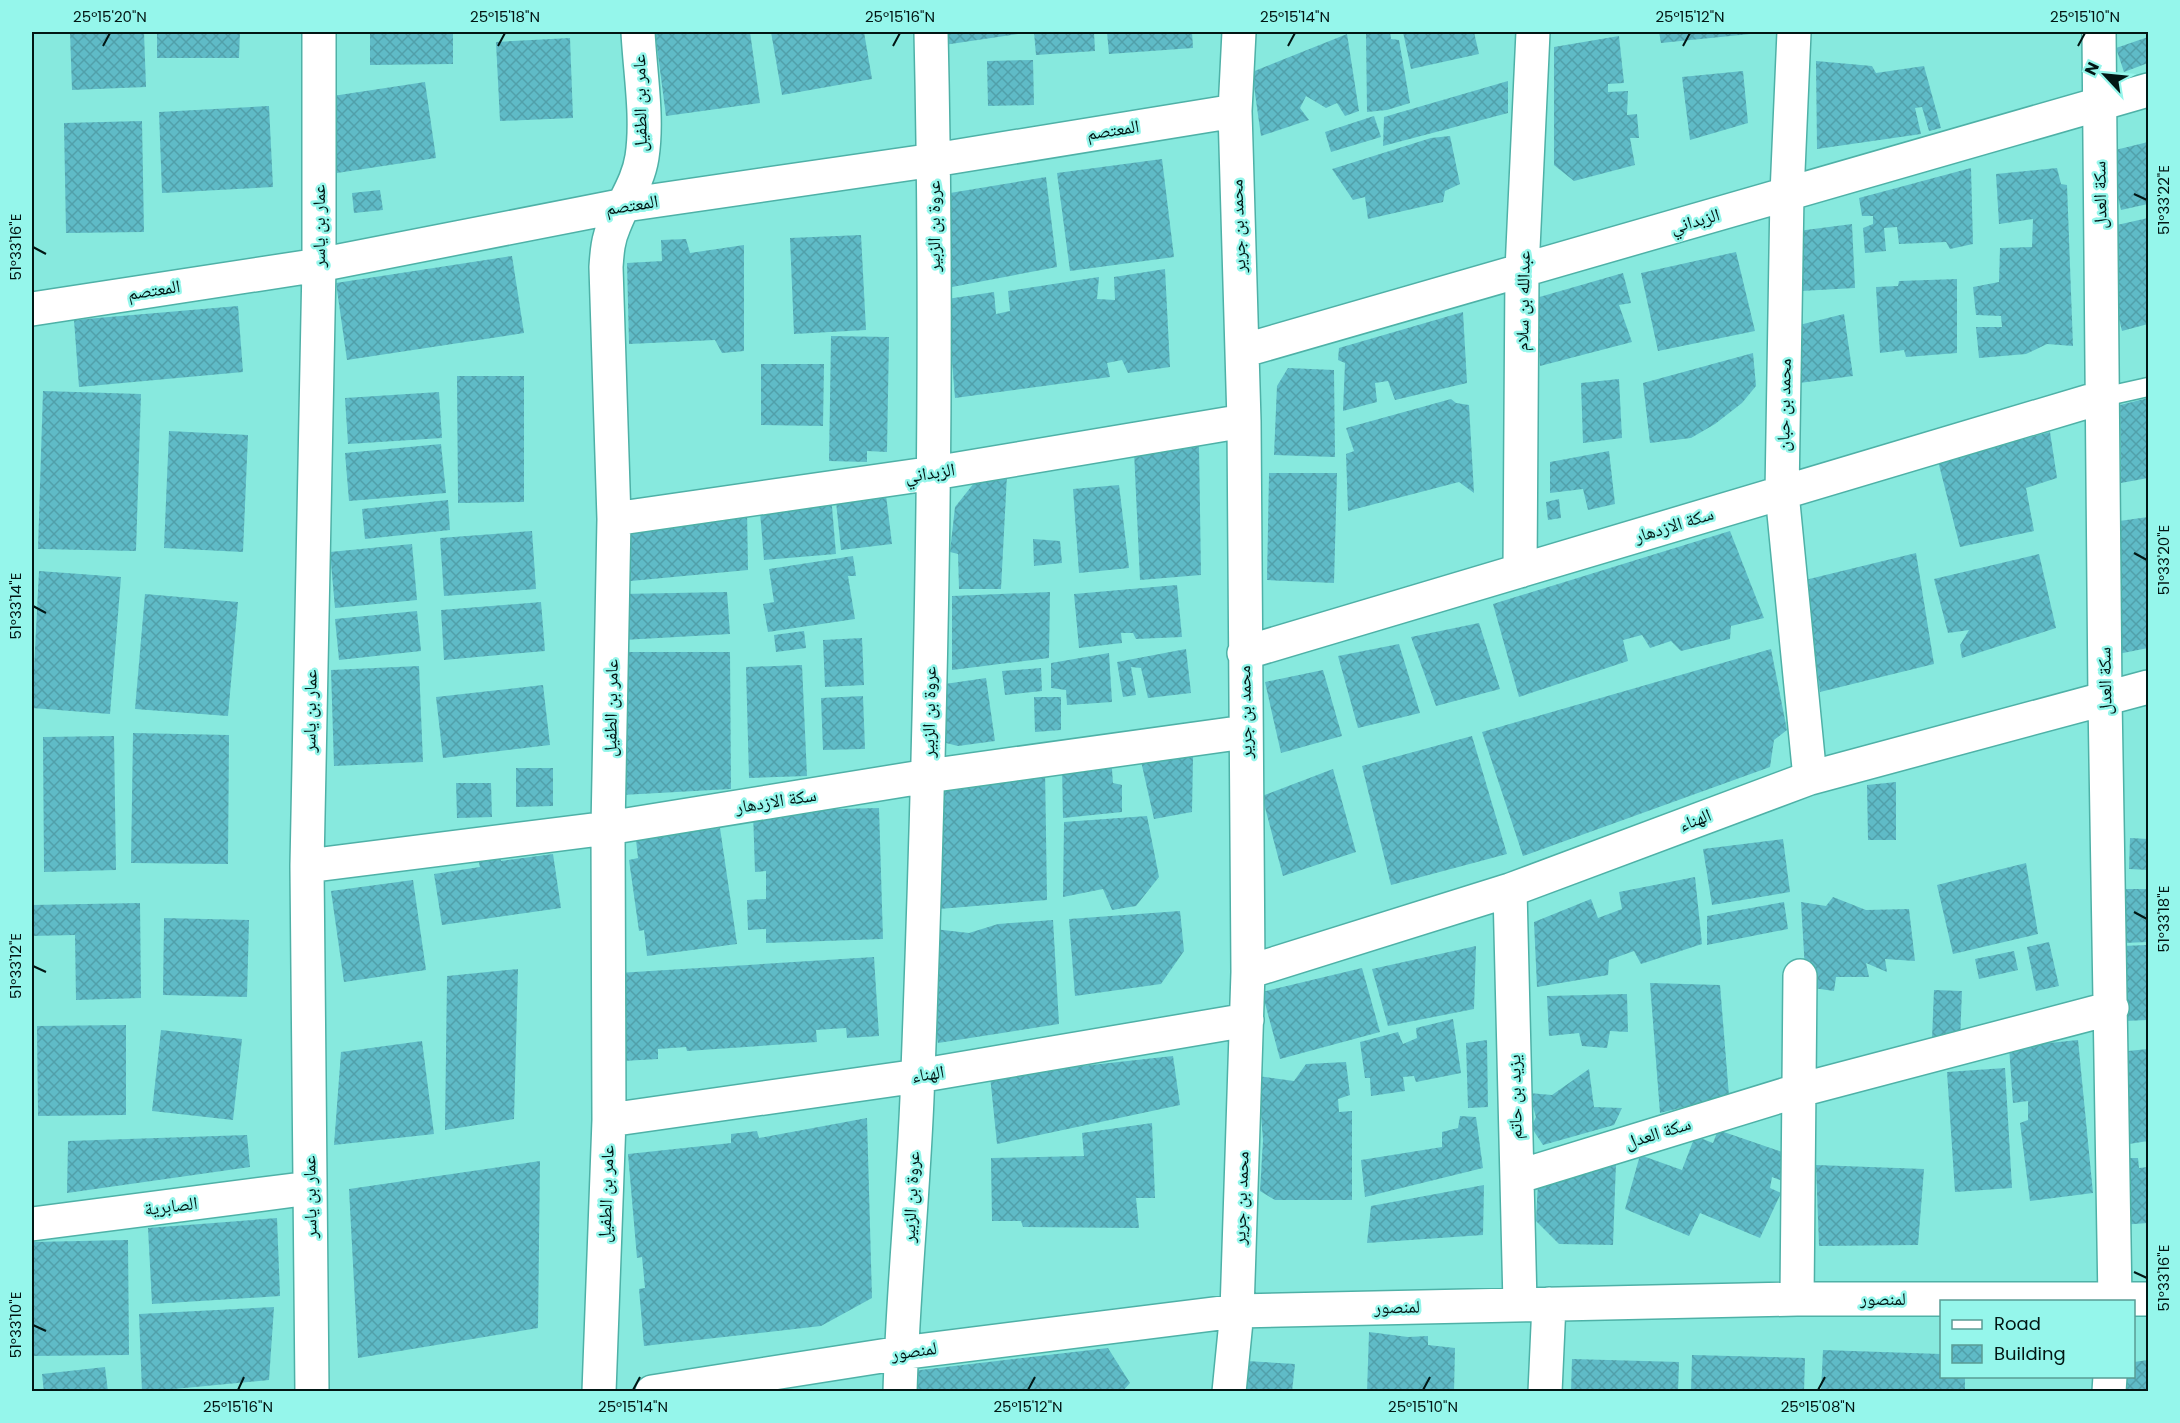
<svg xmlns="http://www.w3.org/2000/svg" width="2180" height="1423" viewBox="0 0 2180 1423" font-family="Poppins,'Noto Naskh Arabic',sans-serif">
<defs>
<pattern id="building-cross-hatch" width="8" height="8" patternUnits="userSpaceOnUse" patternTransform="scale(1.5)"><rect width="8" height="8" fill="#5fbbc7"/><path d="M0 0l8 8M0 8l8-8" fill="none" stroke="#51a0aa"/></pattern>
</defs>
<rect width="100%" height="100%" fill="#87e9de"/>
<path fill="url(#building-cross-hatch)" d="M70 32H144L146 87 72 90Z
M157 32H240L239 58H157Z
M370 32H453V64L370 65Z
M655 32H750L760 103 666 116Z
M771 32H864L872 79 782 95Z
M938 32H1018V34L937 46Z
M1034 32H1094L1095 51 1036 55Z
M1107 32H1192L1193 48 1109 54Z
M1366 32H1390L1391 39 1399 40 1410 103 1387 110 1367 112Z
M1403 32H1474L1479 54 1411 69Z
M1659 32H1760V33L1661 43Z
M1347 34 1359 111 1345 116 1337 103 1326 108 1306 96 1300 108 1309 120 1261 136 1252 72Z
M1619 36 1624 83 1608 84V92L1628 91 1627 115 1637 114 1639 138H1630L1635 165 1574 181 1554 165V47Z
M2148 37V63L2124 72 2116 48Z
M570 38 573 118 500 121 496 42Z
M1033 60 1034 105 988 106 987 61Z
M1816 61 1872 66 1876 73 1924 66 1941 128 1929 131 1922 107 1915 108 1921 134 1817 149Z
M1743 71 1748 123 1690 140 1682 77Z
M1508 81V113L1383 146 1384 117Z
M425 82 436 158 337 173 326 97Z
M269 106 273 187 162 193 159 112Z
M1374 116 1381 137 1331 152 1325 132Z
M142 121 144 232 66 233 64 123Z
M1450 136 1460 184 1445 191 1443 202 1368 219 1365 197 1353 200 1332 169 1431 138Z
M2148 142V204L2121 210 2107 152Z
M1162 159 1174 257 1070 271 1057 173Z
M1971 168 1973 244 1950 249 1946 242 1899 244 1897 227 1884 228 1886 251 1865 253 1863 228 1873 224V216H1862L1859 198Z
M2057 168 2061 184 2067 185 2073 346 2047 344 2026 354 1979 358 1976 327H2002L2001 316 1976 315 1973 287 1999 282 2000 248 2032 247 2033 219 1999 224 1996 174Z
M1046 177 1057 267 952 287 950 193Z
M380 190 383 210 354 213 352 193Z
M2148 218V324L2122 331 2108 275 2119 272 2108 227Z
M1852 224 1855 288 1801 291 1798 231Z
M861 235 866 330 794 334 790 238Z
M686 239 690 253 744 245V351L722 353 715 340 629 344 627 263 662 261 661 240Z
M1736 252 1755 331 1658 351 1641 273Z
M512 256 524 333 347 360 336 283Z
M1165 269 1170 367 1128 373 1122 360 1107 363 1110 377 955 398 947 299 994 292 996 314 1010 311 1008 291 1099 277 1097 299 1115 300 1114 277Z
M1623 273 1631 303 1619 305 1632 342 1540 366 1536 298Z
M1957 279V353L1906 357 1904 350 1880 353 1876 287 1898 286 1899 281Z
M238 306 243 372 79 387 74 320Z
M1463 312 1467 383 1395 400 1388 381 1375 383 1377 402 1343 411 1345 363 1338 360 1339 348Z
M1844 314 1853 376 1792 384 1791 327Z
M831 336 889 337 887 452 867 451V462L829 461Z
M1753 353 1756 386 1742 403 1715 424 1691 438 1650 443 1643 383Z
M761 364H824L823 426 761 425Z
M1288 368 1334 370 1335 457 1274 455 1277 386Z
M457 376H524V502L458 503Z
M1619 379 1622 438 1583 443 1581 383Z
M43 391 141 394 136 551 38 549Z
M439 392 442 438 348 444 345 398Z
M2148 398V478L2121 483 2120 405Z
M1451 399 1456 403 1469 405 1474 493 1459 482 1348 511 1346 454 1354 451 1346 428Z
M169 431 248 435 243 552 164 548Z
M2050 432 2057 478 2026 488 2034 531 1960 547 1938 461Z
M441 444 446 493 349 501 345 453Z
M1199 445 1201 575 1140 580 1134 451Z
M1609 451 1615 504 1588 510 1583 489 1550 493V462Z
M982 473 1007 475 1001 589H959L958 554 950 552 955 507Z
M1269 473H1337L1334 583 1267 580Z
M1119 485 1129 568 1079 573 1073 489Z
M885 487 892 544 841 550 835 492Z
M831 495 836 554 764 560 759 500Z
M1559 499 1561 518 1548 520 1546 502Z
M448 500 450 530 365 539 362 509Z
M747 510 748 570 620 582 621 527Z
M2148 517V648L2113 655 2112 522Z
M532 531 536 589 444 596 440 538Z
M1730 531 1764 618 1731 626 1730 639 1681 651 1671 641 1650 648 1642 635 1623 640 1628 661 1519 697 1493 604Z
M1033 539 1060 541 1062 563 1034 566Z
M412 544 417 600 335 608 330 552Z
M1916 553 1934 664 1820 692 1805 580Z
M2039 554 2056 628 1962 658 1960 645 1969 630 1948 633 1934 579Z
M853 556 856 576H848L855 619 768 632 763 604 774 602 769 569Z
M39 571 121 577 110 714 32 708Z
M1177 585 1182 637 1136 639 1133 633H1121L1122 643 1079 648 1074 594Z
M727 592 730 634 623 640 621 594Z
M1050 592 1049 658 952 670V596Z
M145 594 238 602 228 716 135 709Z
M541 602 545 651 444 660 441 610Z
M417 611 421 651 339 660 335 619Z
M1479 623 1500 689 1436 706 1411 637Z
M804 631 806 648 776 652 774 635Z
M862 638 864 685 825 687 823 640Z
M1399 644 1420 713 1358 728 1338 656Z
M1186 649 1191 693 1148 698 1141 668 1131 667 1136 695 1123 697 1117 662Z
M1771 649 1787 730 1774 740 1770 767 1523 856 1482 732Z
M620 652H730L731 789 622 795Z
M1109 653 1112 702 1067 705 1066 690 1051 688V663Z
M802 665 807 776 749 778 746 667Z
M419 666 423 762 334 766 331 670Z
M1041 668 1042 691 1005 695 1002 671Z
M1323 670 1342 736 1281 753 1265 682Z
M986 678 995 741 958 746 946 743 938 735V685Z
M543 685 550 745 443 758 436 697Z
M863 696 865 749 823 750 821 698Z
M1034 697H1061V730L1035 732Z
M133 733 229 735 228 864 131 863Z
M114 736 116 870 44 872 43 737Z
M1472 736 1507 854 1391 885 1362 766Z
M1111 756 1113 783 1122 785V812L1063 818 1062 767Z
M1193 757 1192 812 1154 819 1141 761Z
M516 768H553V806L516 807Z
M1045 768 1047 900 939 909 938 801 957 776Z
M1333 769 1356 852 1283 876 1262 796Z
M1896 782V840H1868L1867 785Z
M456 783H491L492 817 457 818Z
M879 808 883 939 766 943V929L748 930 747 900 766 899V871L755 872 753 811Z
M1147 816 1159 877 1136 906 1112 910 1103 889 1063 897 1064 822Z
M720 828 737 944 647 956 644 930 639 931 629 860 638 858 636 840Z
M2130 838 2148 839V870L2129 869Z
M1783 839 1790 892 1712 905 1703 849Z
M553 854 561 908 442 925 434 874 480 867 478 858 500 855 501 861Z
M2026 863 2038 934 1953 954 1937 885Z
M1695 877 1702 944 1641 964 1634 951 1609 960 1608 975 1537 987 1534 922 1591 899 1598 918 1622 909 1619 892Z
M413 880 426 970 344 982 331 891Z
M2122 889H2148V942L2123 943Z
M1833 897 1866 910 1909 909 1915 961 1885 959 1887 972 1866 963 1869 977H1836L1834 991 1806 987 1801 902 1826 906Z
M1784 902 1788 929 1707 945V916Z
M140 903 141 998 76 1000 75 935 32 936V905Z
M1180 911 1184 951 1161 984 1075 996 1069 919Z
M164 918 249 920 247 997 163 995Z
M1053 920 1059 1024 938 1043 927 985 934 929 969 933 998 924Z
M2049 942 2059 986 2036 991 2027 947Z
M2148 945V1020L2124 1021 2121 946Z
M1476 946 1474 1009 1388 1026 1372 969Z
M2014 951 2018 970 1979 979 1975 959Z
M874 957 879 1036 847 1038 846 1028 816 1030 817 1042 687 1051 686 1047 658 1049V1059L623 1061 618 973Z
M1362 968 1380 1032 1280 1059 1262 992Z
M518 969 514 1119 445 1130 447 976Z
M1650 983 1720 985 1729 1096 1660 1113Z
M1934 990 1962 991 1960 1041 1932 1039Z
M1627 994 1628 1032 1610 1031 1607 1048 1582 1046 1579 1033 1549 1036 1547 996Z
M1453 1019 1461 1073 1416 1082 1414 1076 1403 1077 1405 1091 1371 1096 1370 1078H1365L1360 1042 1398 1032 1403 1044 1417 1038 1416 1028Z
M126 1025V1115L38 1116 37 1026Z
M161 1030 242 1039 233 1120 152 1111Z
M1487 1040 1488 1107 1468 1108 1466 1043Z
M2078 1040 2093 1193 2030 1201 2020 1123 2028 1120V1101L2013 1103 2009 1047Z
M422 1041 434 1134 334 1145 341 1052Z
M2148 1049V1141L2129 1144 2118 1052Z
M1173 1056 1180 1105 997 1144 990 1076Z
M1346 1062 1350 1095 1338 1099 1339 1112 1352 1111V1200H1275L1260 1191 1263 1140 1258 1076 1294 1081 1306 1064Z
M2005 1068 2012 1188 1955 1192 1947 1072Z
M1589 1069 1594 1107 1622 1108 1614 1125 1543 1145 1531 1127 1536 1117 1529 1093 1552 1095Z
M1460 1116 1476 1117 1483 1168 1365 1197 1361 1160 1442 1147V1132L1458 1128Z
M867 1118 872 1298 821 1326 644 1346 639 1289 645 1288 642 1257 637 1258 628 1154 731 1143V1134L757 1131 759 1138Z
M1152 1123 1155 1198H1136L1139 1228 1023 1227 1021 1221H992L991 1158 1084 1156 1082 1133Z
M1718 1130 1788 1154 1783 1181 1772 1177 1770 1188 1781 1193 1760 1238 1700 1213 1689 1236 1625 1209 1640 1155 1682 1170 1695 1136 1713 1143Z
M247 1135 250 1167 67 1193 68 1141Z
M2118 1158H2138L2139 1168 2148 1167V1223L2120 1225Z
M540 1161 538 1328 358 1358 349 1189Z
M1616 1162 1613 1245 1559 1244 1536 1221 1538 1182Z
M1816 1165 1924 1169 1918 1245 1819 1246Z
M1484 1185 1483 1235 1367 1243 1371 1206Z
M277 1218 280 1296 152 1304 148 1228Z
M128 1240 129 1355 32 1356V1242Z
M274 1307 269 1380 142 1392 139 1314Z
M1369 1332 1408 1337 1428 1336V1345L1455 1348 1454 1392H1367Z
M1108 1348 1130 1383 1122 1392H912V1371Z
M1823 1350 1941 1354V1377H1965V1392H1821Z
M1692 1355 1805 1358 1804 1392H1691Z
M1572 1359 1679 1362 1678 1392H1571Z
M2148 1360V1392H2127L2125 1377 2134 1376V1362Z
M1246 1361 1295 1364 1292 1392H1244Z
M105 1367 108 1392H44L42 1374Z"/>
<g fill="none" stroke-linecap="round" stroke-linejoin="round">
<defs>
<path id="lane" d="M2103 397 2148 387"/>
<path id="street" d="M1794 32 1787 194 1782 493 1810 778
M2099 32 2105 698 2115 1302
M32 309 319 265 625 205 934 160 1235 111
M1242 351 2148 90
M614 519 934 473 1244 421
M1520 571 1522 270 1533 32
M1244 653 2103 397
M307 866 608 828 928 776 1245 732
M1510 890 1520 1304
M1248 972 1510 890 1810 778 2148 687
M609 1120 918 1076 1247 1020
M1517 1177 1800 1090 2112 1008
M32 1224 310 1188
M1797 1299 1800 976
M312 1392 307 866 319 265V32
M599 1392 609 1120 608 828 614 519 606 267C607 252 608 239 614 226 623 202 638 183 642 157 648 117 640 72 638 32
M652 1392 901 1353 1237 1311 1797 1299H2148
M900 1392C903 1284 915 1178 918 1071 931 724 939 378 931 32
M1229 1392 1237 1311 1248 972 1244 421 1235 111 1239 32
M1545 1392 1549 1304
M2109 1392 2110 1376"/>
</defs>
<use href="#lane" stroke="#4eb1a7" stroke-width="21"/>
<use href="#street" stroke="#4eb1a7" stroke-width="36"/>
<use href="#lane" stroke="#fff" stroke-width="18"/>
<use href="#street" stroke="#fff" stroke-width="33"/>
</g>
<path fill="none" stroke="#021614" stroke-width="2" d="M103 46 110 33M498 46 505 33M893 46 900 33M1288 46 1295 33M1683 46 1690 33M2078 46 2085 33M2134 194 2147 200M33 247 46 254M2134 553 2147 560M33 606 46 613M2134 912 2147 919M33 966 46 972M2134 1272 2147 1278M33 1325 46 1331M238 1390 244 1377M633 1390 640 1377M1028 1390 1035 1377M1423 1390 1430 1377M1818 1390 1825 1377"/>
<g text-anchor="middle" stroke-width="5" stroke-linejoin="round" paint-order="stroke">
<g font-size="18" fill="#021614" stroke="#95f6eb">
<text transform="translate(640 103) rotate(-91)" y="6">عامر بن الطفيل</text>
<text transform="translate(1113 130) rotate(-9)" y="6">المعتصم</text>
<text transform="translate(2100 195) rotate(-91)" y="6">سكة العدل</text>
<text transform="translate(632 205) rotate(-9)" y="6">المعتصم</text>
<text transform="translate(1695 221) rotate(-16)" y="6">الزبداني</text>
<text transform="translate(319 226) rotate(-90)" y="6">عمار بن ياسر</text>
<text transform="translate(934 226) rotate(-90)" y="6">عروة بن الزبير</text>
<text transform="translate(1238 226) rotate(-92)" y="6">محمد بن جرير</text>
<text transform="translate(154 290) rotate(-9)" y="6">المعتصم</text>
<text transform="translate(1523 301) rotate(-89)" y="6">عبدالله بن سلام</text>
<text transform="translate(1784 405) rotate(-89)" y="6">محمد بن حبان</text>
<text transform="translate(930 473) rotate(-9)" y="6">الزبداني</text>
<text transform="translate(1674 525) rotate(-17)" y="6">سكة الازدهار</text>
<text transform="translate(2105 681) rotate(-91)" y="6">سكة العدل</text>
<text transform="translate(611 708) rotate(-89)" y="6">عامر بن الطفيل</text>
<text transform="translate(310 711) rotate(-89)" y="6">عمار بن ياسر</text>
<text transform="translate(929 712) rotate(-89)" y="6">عروة بن الزبير</text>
<text transform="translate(1245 712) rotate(-91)" y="6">محمد بن جرير</text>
<text transform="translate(776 801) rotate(-9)" y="6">سكة الازدهار</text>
<text transform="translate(1695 820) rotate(-21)" y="6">الهناء</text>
<text transform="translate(928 1074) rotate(-9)" y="6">الهناء</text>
<text transform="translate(1515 1097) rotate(-91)" y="6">يزيد بن حاتم</text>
<text transform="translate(1658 1133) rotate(-17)" y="6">سكة العدل</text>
<text transform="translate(606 1194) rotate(-88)" y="6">عامر بن الطفيل</text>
<text transform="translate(310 1197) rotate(-91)" y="6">عمار بن ياسر</text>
<text transform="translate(911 1197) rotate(-87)" y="6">عروة بن الزبير</text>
<text transform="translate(1241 1198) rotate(-88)" y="6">محمد بن جرير</text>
<text transform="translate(171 1206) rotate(-7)" y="6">الصابرية</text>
<text x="1883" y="1305">لمنصور</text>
<text transform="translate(1397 1307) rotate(-1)" y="6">لمنصور</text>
<text transform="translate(914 1351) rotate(-8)" y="6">لمنصور</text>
</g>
</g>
<rect width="2180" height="1423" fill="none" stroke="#95f6eb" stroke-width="66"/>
<rect x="1940" y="1300" width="195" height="78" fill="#95f6eb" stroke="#5a9c95" stroke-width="1.5"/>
<rect x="1952" y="1320" width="30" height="9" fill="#ffffff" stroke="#5a9c95" stroke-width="1.5"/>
<text x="1994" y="1330" font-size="18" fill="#021614">Road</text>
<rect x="1952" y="1345" width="30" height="18" fill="url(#building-cross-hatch)" stroke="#5a9c95" stroke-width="1.5"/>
<text x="1994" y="1360" font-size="18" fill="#021614">Building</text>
<g transform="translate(2105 75) rotate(296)" stroke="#95f6eb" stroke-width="4.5" paint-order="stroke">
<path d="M0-4.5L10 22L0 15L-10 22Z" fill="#021614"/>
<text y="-9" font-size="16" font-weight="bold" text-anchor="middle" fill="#021614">N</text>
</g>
<rect x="33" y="33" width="2114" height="1357" fill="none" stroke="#021614" stroke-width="2"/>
<g font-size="15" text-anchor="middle" fill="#021614">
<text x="110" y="22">25°15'20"N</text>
<text x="505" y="22">25°15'18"N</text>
<text x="900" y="22">25°15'16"N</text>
<text x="1295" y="22">25°15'14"N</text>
<text x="1690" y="22">25°15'12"N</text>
<text x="2085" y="22">25°15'10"N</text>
<text transform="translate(2164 200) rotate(-90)" y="5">51°33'22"E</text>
<text transform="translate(16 247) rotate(-90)" y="5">51°33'16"E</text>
<text transform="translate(2164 560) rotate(-90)" y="5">51°33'20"E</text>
<text transform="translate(16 606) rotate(-90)" y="5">51°33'14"E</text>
<text transform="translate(2164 919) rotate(-90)" y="5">51°33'18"E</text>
<text transform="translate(16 966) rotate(-90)" y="5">51°33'12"E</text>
<text transform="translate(2164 1278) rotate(-90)" y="5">51°33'16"E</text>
<text transform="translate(16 1325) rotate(-90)" y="5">51°33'10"E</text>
<text x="238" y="1412">25°15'16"N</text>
<text x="633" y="1412">25°15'14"N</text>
<text x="1028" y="1412">25°15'12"N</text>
<text x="1423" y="1412">25°15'10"N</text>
<text x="1818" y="1412">25°15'08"N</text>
</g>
</svg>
